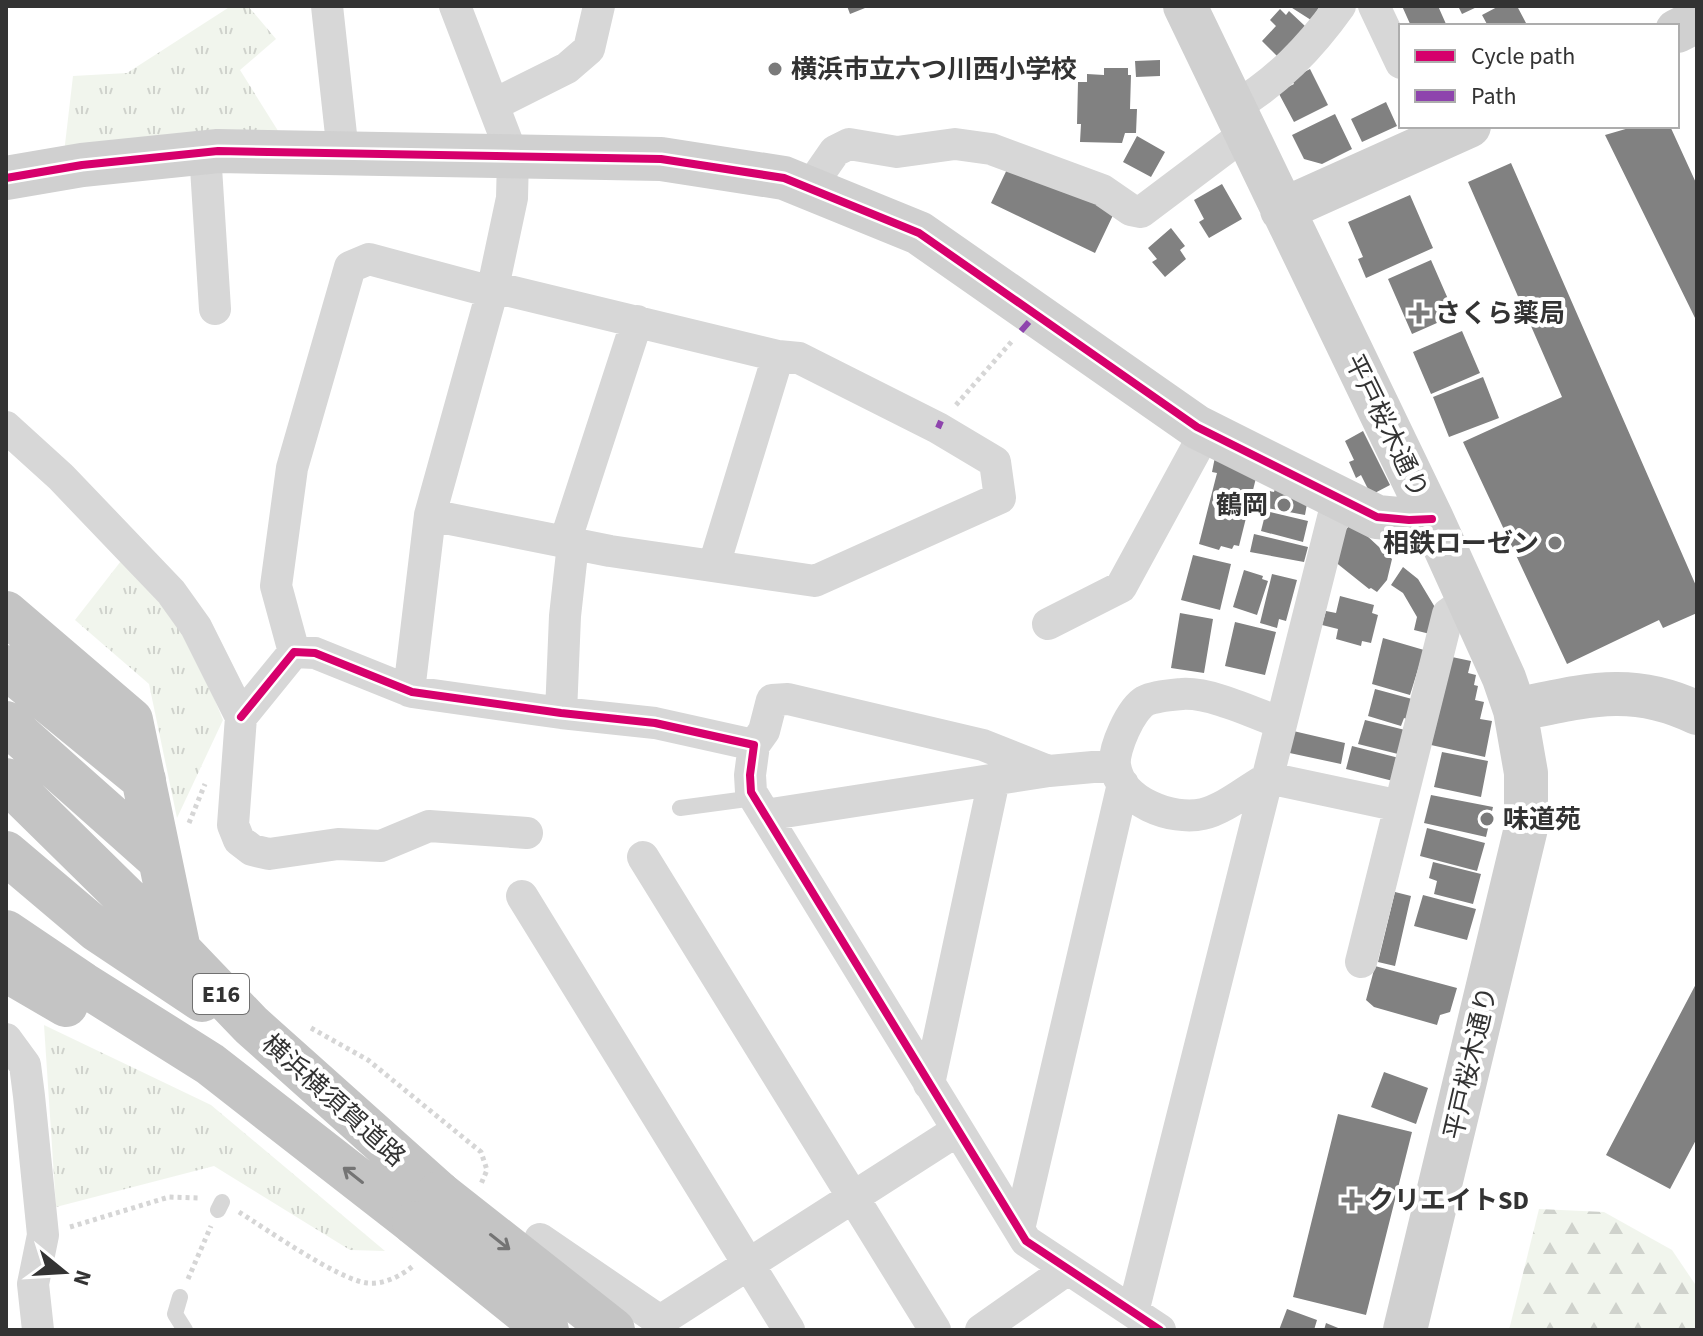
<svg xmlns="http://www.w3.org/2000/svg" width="1703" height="1336" viewBox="0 0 1703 1336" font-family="'Source Sans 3','Noto Sans JP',sans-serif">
<defs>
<pattern id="forest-firs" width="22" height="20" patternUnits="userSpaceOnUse" patternTransform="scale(2)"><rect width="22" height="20" fill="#f1f5ed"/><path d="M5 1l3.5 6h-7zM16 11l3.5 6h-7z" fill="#cfd2cc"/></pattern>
<pattern id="park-tufts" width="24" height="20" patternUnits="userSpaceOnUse" patternTransform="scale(2)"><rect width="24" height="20" fill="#f1f5ed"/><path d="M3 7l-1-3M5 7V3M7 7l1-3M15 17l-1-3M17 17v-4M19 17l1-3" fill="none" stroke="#cfd2cc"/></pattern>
</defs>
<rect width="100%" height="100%" fill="#fff"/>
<path fill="url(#forest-firs)" d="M1539 1209 1604 1212 1672 1250 1697 1287V1330H1509Z"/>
<path fill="url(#park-tufts)" d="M231 6H248L276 39 240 70 280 134 64 153 73 76 127 73Z
M121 561 187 632 223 720 177 818 149 684 75 620Z
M44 1025 211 1105 385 1251 350 1250 214 1166 56 1207Z"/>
<path fill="#818181" d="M847 6H870L850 14Z
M1289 6H1320L1311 20Z
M1402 6H1438L1446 24 1441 26H1411Z
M1458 6H1479L1462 14Z
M1499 6H1517L1526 23 1524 26H1488L1482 15Z
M1280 9 1286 15 1289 11 1306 27 1278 57 1262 41 1276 26 1270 20Z
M1160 60V76L1136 77 1135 61Z
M1104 68H1128V75H1131L1130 109H1137L1136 133H1125L1122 143 1080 142 1081 124H1077L1078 82H1087V74L1104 75Z
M1310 69 1328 105 1294 122 1278 92 1294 84 1291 79Z
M1386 102 1397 126 1362 142 1351 119Z
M1335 114 1352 149 1322 164 1304 159 1292 135Z
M1636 126H1670L1697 185V322L1605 135Z
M1137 136 1165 152 1151 177 1123 162Z
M1011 161 1115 211 1095 253 991 203Z
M1511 163 1697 588V613L1663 628 1659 620 1567 664 1463 442 1562 397 1468 182Z
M1222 184 1242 219 1209 238 1199 222 1204 219 1194 200Z
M1410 195 1433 248 1366 278 1358 259 1363 257 1348 222Z
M1171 228 1185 246 1180 250 1186 259 1165 277 1152 262 1157 259 1148 248Z
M1431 260 1455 315 1412 334 1388 279Z
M1462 331 1480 373 1431 394 1413 352Z
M1483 377 1499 418 1449 437 1433 397Z
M1363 431 1390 485 1371 495 1361 475 1356 478 1349 462 1354 460 1345 441Z
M1215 457 1256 478 1239 546 1234 545 1232 549 1221 546 1219 550 1199 544 1217 473 1212 472Z
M1276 485 1308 498 1305 515 1256 506 1260 489 1274 492Z
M1266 511 1308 521 1303 542 1261 531Z
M1352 522 1392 559 1387 580 1377 592 1371 588 1369 589 1334 561 1341 536Z
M1254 534 1308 547 1304 562 1250 552Z
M1193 555 1231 564 1220 610 1181 600Z
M1403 567 1418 579 1439 614 1434 635 1414 630 1417 617 1403 593 1391 585Z
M1244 570 1263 576 1262 579 1268 581 1257 615 1233 607Z
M1272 574 1297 580 1286 621 1279 619 1277 628 1260 623Z
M1340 596 1374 605 1372 613 1378 615 1371 643 1362 641 1361 646 1336 639 1338 629 1322 625 1326 611 1336 613Z
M1180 613 1213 619 1204 673 1171 668Z
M1235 622 1276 632 1265 675 1225 666Z
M1383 638 1424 650 1410 695 1372 684Z
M1452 657 1471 661 1468 673 1476 675 1474 685 1478 686 1475 700 1484 702 1480 719 1492 721 1485 757 1431 745Z
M1375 689 1412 699 1407 719 1404 718 1401 726 1368 716Z
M1365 720 1405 730 1398 754 1358 744Z
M1289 730 1345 743 1341 764 1285 752Z
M1352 746 1399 758 1393 781 1346 769Z
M1442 752 1488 761 1481 797 1434 787Z
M1431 795 1493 807 1486 837 1424 823Z
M1427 828 1485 843 1477 871 1420 856Z
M1433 862 1481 874 1473 904 1434 894 1437 881 1429 878Z
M1395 892 1411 896 1395 966 1378 962Z
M1423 895 1476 909 1467 940 1414 926Z
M1375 966 1457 988 1450 1012 1440 1015 1437 1025 1374 1007 1366 1000Z
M1697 982V1138L1670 1189 1606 1155Z
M1384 1072 1428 1088 1416 1124 1371 1107Z
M1338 1114 1412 1132 1366 1315 1293 1297Z
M1287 1309 1317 1320 1314 1330H1279Z
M1326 1323 1343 1330H1324Z"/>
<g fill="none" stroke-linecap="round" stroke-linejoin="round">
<path stroke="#d6d6d6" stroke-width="5" stroke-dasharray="4 4" stroke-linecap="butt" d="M956 405 1012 341
M189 823 205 784
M311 1028 368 1060 481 1152 487 1170 481 1184
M239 1212C266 1229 339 1280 367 1283 383 1285 401 1276 413 1266
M70 1227 169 1197 200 1198
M188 1279 211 1226"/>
<path stroke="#d7d7d7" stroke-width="16" d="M680 808 754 798
M218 1210 222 1202
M180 1297 175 1314 185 1330"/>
<path stroke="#d7d7d7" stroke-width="32" d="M327 6 343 153
M1374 6 1401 63
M493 105 567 68 589 49 599 6
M1233 108C1278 81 1310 48 1340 6
M205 152 215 309
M810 187 835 151 849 144 897 152 955 144 991 149 1102 190 1131 210 1141 212 1246 133
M6 427 61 477 171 592 196 627 241 717 233 825 239 840 252 850 269 854 338 844 381 846 429 826 527 833
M430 515 610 551 815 581 1000 498 995 462 938 428 799 358 778 356 493 287
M565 542 637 321
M714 565 778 356
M1048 624 1121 587 1206 431
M294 652 276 586 292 468 350 267 369 259 492 292
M409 691 430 515 492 292 512 198 513 157 455 6
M561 713 565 616 573 544
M241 717 294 652 315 653 412 692 561 713 655 723 754 745 750 775 751 792 1026 1241 1160 1330
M1281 723C1254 713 1210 692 1182 694 1171 695 1155 696 1145 701 1131 709 1113 749 1115 765 1120 802 1172 821 1203 814 1225 809 1248 789 1268 778L1400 806
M754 745 764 731 772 700 788 699 983 745 1046 770
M765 815 1049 771 1115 765
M643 857 935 1330
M522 896 789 1330
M1361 962 1448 614 1469 599
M6 1039 25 1065 29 1096 43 1235 33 1284 38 1330
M929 1084 994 780
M1019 1229 1123 784
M540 1239 660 1321 958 1130
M1133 1312 1338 498
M981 1330 1068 1269"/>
<path stroke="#d0d0d0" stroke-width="44" d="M1185 6 1432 519 1504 678 1515 710 1526 773V828L1405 1330
M1677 31 1697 21
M6 178 82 165 218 151 661 159 784 178 919 233 1197 427 1377 517 1409 520 1432 519
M1282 210 1469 126
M1515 710C1584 696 1631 681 1697 713"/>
<path stroke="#c4c4c4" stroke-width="44" d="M6 613 131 720 179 950
M6 667 144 780
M6 723 160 860
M6 780 179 950 251 1025 439 1193
M6 853 97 930 202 1000
M6 932 83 984 210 1064 414 1223
M6 970 66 1005"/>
<path stroke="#c4c4c4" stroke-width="44" d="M439 1193 613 1330
M414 1223 547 1330"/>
<path stroke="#8e44ad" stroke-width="6" stroke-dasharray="12 6" stroke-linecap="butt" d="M1021 331 1036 314
M938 428 941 421"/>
<defs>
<path id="cycleway" d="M6 178 82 165 218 151 661 159 784 178 919 233 1197 427 1377 517 1409 520 1432 519
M241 717 294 652 315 653 412 692 561 713 655 723 754 745 750 775 751 792 1026 1241 1160 1330"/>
</defs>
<use href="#cycleway" stroke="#fff" stroke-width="13"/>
<use href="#cycleway" stroke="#d6006c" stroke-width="8"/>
</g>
<defs><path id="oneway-shaft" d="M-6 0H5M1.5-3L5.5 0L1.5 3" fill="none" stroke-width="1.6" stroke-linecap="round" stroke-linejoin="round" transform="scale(2)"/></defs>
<g stroke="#747474">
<use href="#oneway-shaft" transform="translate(353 1175) rotate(-142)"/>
<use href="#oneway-shaft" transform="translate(500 1242) rotate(38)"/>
</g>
<g fill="#7a7a7a" stroke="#fff" stroke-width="3">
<circle cx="775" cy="69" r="8"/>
<path d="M1415 301h8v8h8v8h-8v8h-8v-8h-8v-8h8z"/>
<circle cx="1284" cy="505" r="8"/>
<circle cx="1555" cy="543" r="8"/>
<circle cx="1487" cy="819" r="8"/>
<path d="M1348 1188h8v8h8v8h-8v8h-8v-8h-8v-8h8z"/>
</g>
<g text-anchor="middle" stroke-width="8" stroke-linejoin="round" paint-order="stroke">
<rect fill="#fff" stroke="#707070" stroke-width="2" x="193" y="974" width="56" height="40" rx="6"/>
<g font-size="24" font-weight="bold" fill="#333">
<text x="221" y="1002">E16</text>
</g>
<g font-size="26" font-weight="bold" fill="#333" stroke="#fff" text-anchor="start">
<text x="791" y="78">横浜市立六つ川西小学校</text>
<text x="1435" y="322">さくら薬局</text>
<text x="1268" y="514" text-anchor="end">鶴岡</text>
<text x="1539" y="552" text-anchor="end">相鉄ローゼン</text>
<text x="1503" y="828">味道苑</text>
<text x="1368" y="1209">クリエイトSD</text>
</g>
<g font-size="26" fill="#333" stroke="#fff">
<text transform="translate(1387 426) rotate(64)" y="9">平戸桜木通り</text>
<text transform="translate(1470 1063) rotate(-77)" y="9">平戸桜木通り</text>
<text transform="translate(334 1100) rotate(42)" y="9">横浜横須賀道路</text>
</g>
</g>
<rect width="1703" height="1336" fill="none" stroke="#333333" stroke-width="16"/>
<rect x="1399" y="24" width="280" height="104" fill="#ffffff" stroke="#adadad" stroke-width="2"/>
<rect x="1415" y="50" width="40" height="12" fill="#d6006c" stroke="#adadad" stroke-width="2"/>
<text x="1471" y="64" font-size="24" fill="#333333">Cycle path</text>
<rect x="1415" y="90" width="40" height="12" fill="#8e44ad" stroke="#adadad" stroke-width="2"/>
<text x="1471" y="104" font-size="24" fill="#333333">Path</text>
<g transform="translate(64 1272) rotate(108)" stroke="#ffffff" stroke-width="6" paint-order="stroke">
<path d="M0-6L14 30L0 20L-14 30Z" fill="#333333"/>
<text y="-12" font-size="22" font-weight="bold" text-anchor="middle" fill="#333333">N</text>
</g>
</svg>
